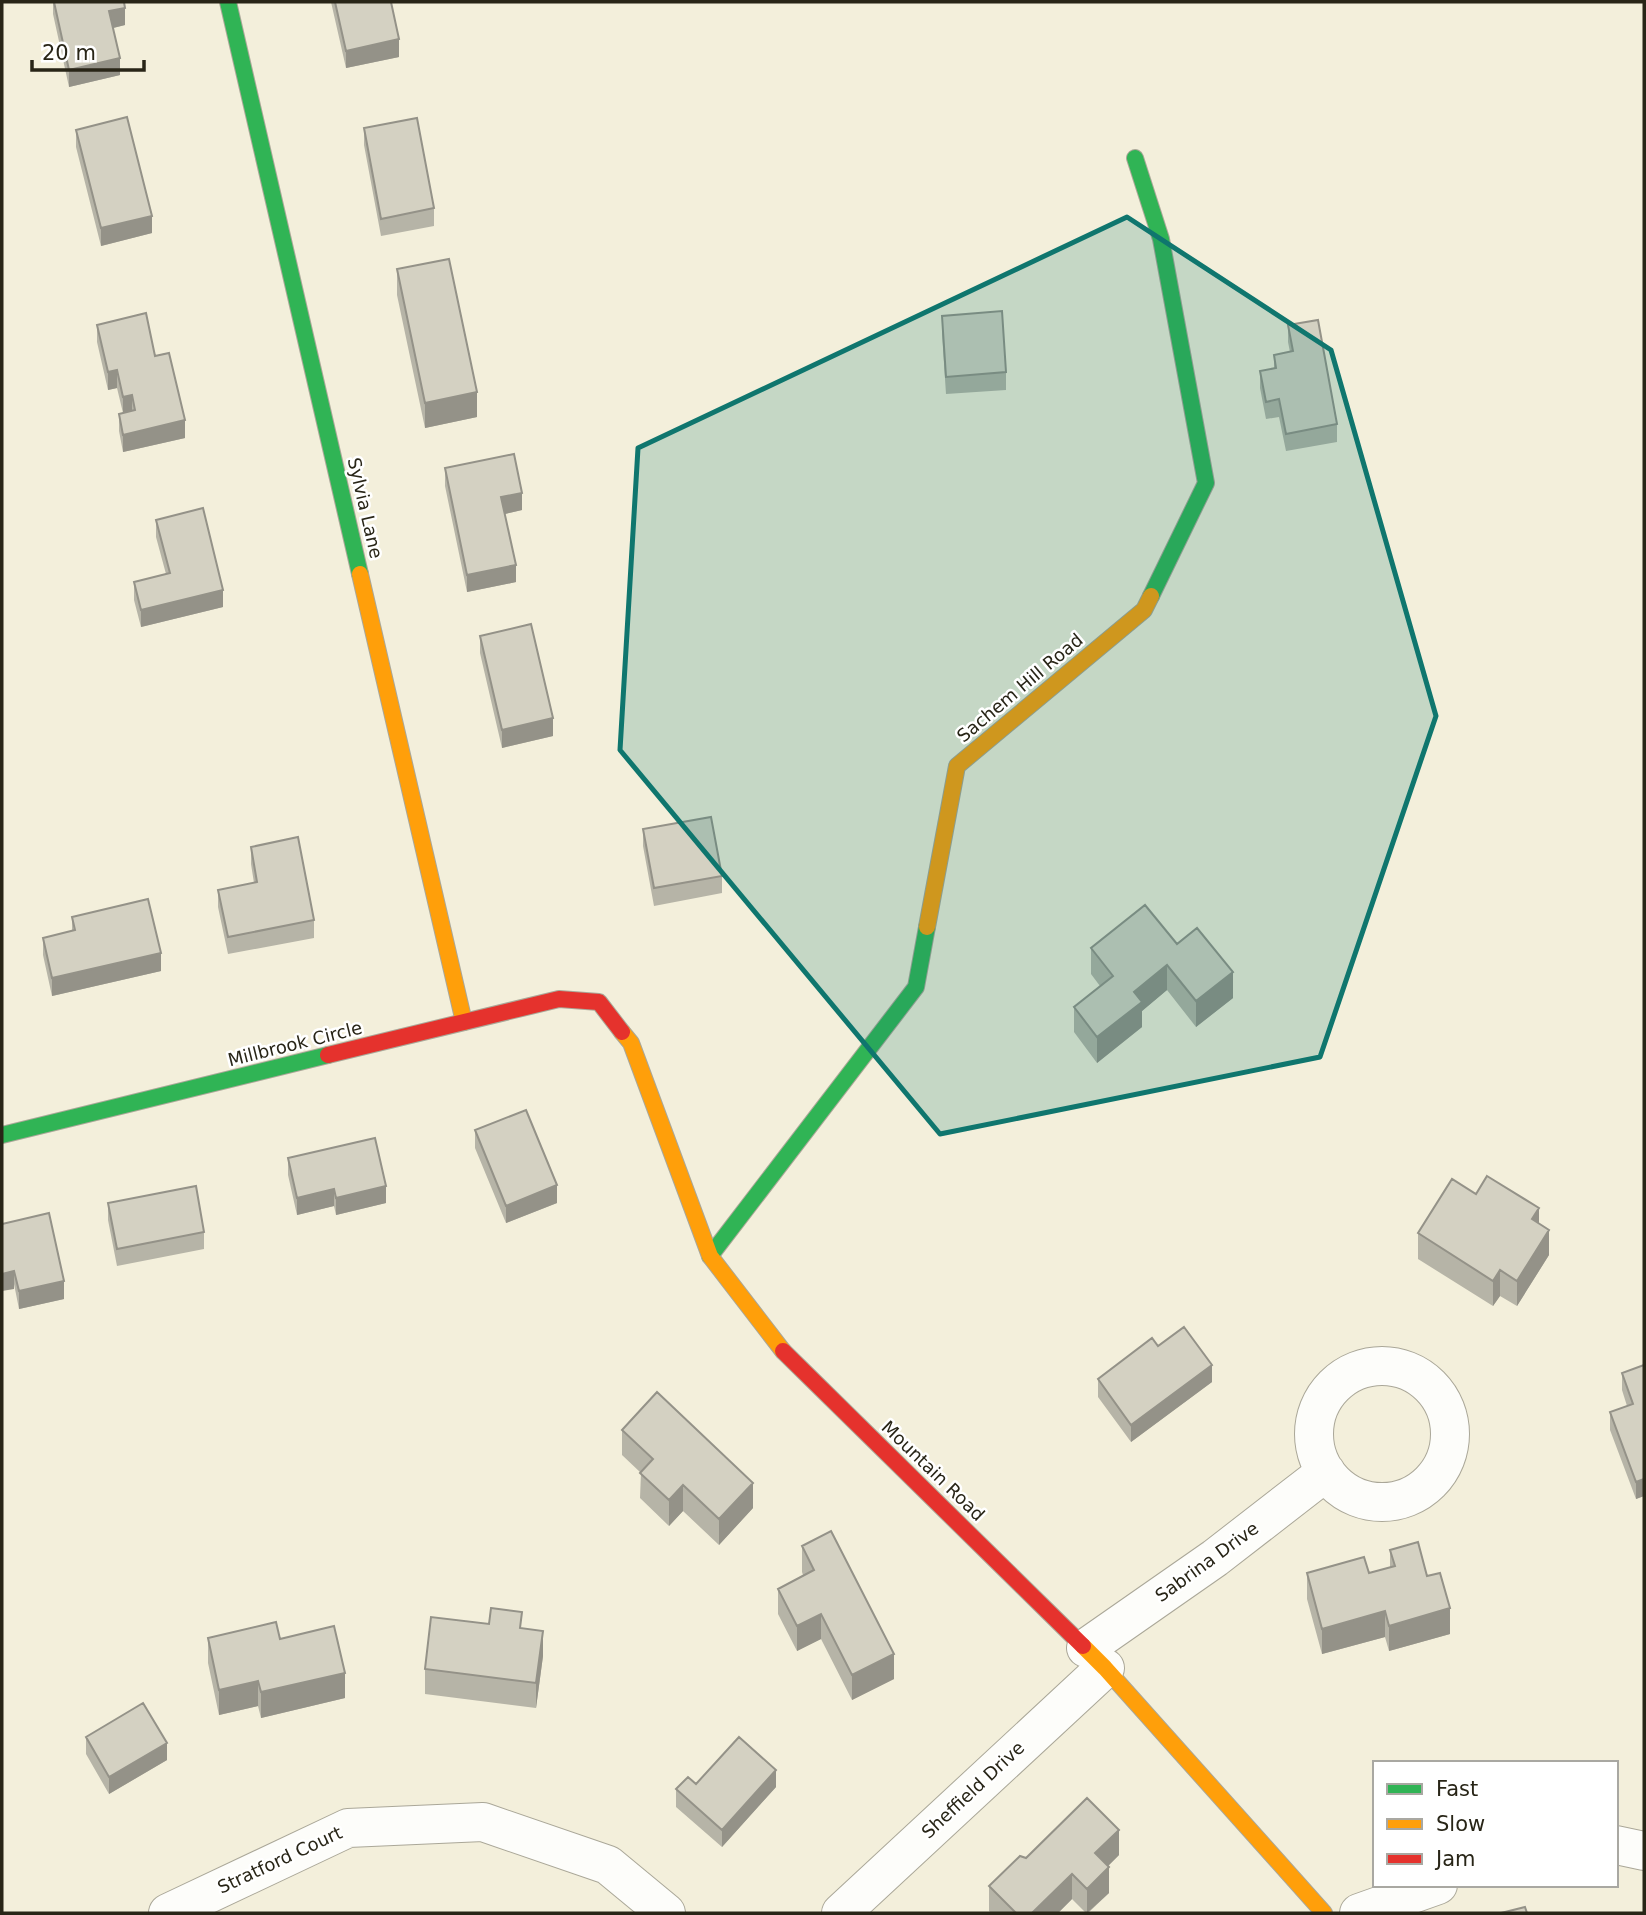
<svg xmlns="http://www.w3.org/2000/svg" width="1646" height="1915" viewBox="0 0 1646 1915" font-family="'DejaVu Sans',sans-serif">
<rect width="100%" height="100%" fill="#f3efdb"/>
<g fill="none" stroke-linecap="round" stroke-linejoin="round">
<defs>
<path id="street" d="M1314 1434a68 68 0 1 1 136 0a68 68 0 1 1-136 0Z
M1086 1648 1215 1558 1326 1472
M1616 1845 1644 1851
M168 1913 348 1828 483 1822 608 1865 666 1913
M841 1913 1105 1668
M1359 1913 1438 1885"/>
<path id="fast" d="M228 2 360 574
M1135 158 1161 239 1206 483 1151 596
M2 1135 328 1055
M710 1256 916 987 927 927"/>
<path id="slow" d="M360 574 464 1022
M927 927 957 766 1144 610 1151 596
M622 1032 631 1043 710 1256 783 1351
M1083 1646 1105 1668 1324 1913"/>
<path id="jam" d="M328 1055 559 999 599 1002 622 1032
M783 1351 1083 1646"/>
</defs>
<use href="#street" stroke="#aaa798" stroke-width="40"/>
<use href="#fast" stroke="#aaa798" stroke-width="18"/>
<use href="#slow" stroke="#aaa798" stroke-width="18"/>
<use href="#jam" stroke="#aaa798" stroke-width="18"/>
<use href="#street" stroke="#fdfdfa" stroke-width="38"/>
<use href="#fast" stroke="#30b455" stroke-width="16"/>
<use href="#slow" stroke="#ff9f0a" stroke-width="16"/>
<use href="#jam" stroke="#e5322d" stroke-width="16"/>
</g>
<path fill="#b6b4a7" d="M53 2H124L125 25 113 28 120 75 69 87 53 14Z
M331 2H391L399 57 346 68Z
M364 128 434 208V226L381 236 364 145Z
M76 130 152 233 101 246 76 147Z
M397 269 477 417 425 428 397 295Z
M942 316 1006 372V390L946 394 942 333Z
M97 325 155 356 185 438 123 452 119 431V414L123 413 117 388 108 390 97 342Z
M1288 325 1337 424V442L1286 451 1279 417 1266 419 1260 388V371L1274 368V355L1290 352 1288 342Z
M445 468 522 510 505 514 516 582 467 592 445 486Z
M156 520 223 607 141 627 134 600V582L166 574 156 537Z
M480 636 553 736 502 748 480 653Z
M643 829 722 876V893L654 906 643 846Z
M251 847 314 920V938L228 954 218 907V890L254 883 251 864Z
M72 917 161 971 52 996 43 955V938L72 931Z
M1177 944 1233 998 1196 1027 1167 990 1142 1011V1027L1097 1063 1074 1032V1007L1100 986 1091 974V948Z
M475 1130 557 1203 506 1223 475 1148Z
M288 1158 386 1203 336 1215 334 1206 297 1215 288 1175Z
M1476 1194 1539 1224 1549 1255 1517 1306 1500 1296 1493 1306 1418 1259V1233Z
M108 1203 204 1232V1249L117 1266 108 1220Z
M2 1224 64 1299 19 1309Z
M1158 1346 1212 1382 1131 1442 1098 1397V1379Z
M1644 1365V1496L1636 1499 1610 1430V1412L1627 1406 1622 1390V1373Z
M622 1430 753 1508 719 1545 683 1511 669 1526 640 1498 641 1473 622 1455Z
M802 1546 894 1679 852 1700 821 1639 797 1651 778 1614V1589L803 1575 802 1572Z
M1390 1550 1427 1576 1450 1634 1389 1651 1385 1637 1322 1654 1307 1599V1573H1369L1390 1567Z
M522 1628 543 1656 536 1708 425 1694V1669Z
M208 1638 280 1639 345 1698 261 1718 258 1706 219 1715 208 1663Z
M86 1737 167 1760 109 1794 86 1754Z
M696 1784 776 1787 722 1847 676 1807V1789Z
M1119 1855 1108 1866 1109 1893 1088 1913H1086L1072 1899 1058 1913H991L989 1911V1886L1026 1858Z"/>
<path fill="#949288" d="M125 8V25L109 29V11Z
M399 39V57L346 68V51Z
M120 58V75L69 87V70Z
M152 216V233L101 246V228Z
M117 370V388L108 390V372Z
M477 392V417L425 428V403Z
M132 395V412L123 414V397Z
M185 420V438L123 452V435Z
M522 493V510L501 515V497Z
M516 565V582L467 592V575Z
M223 590V607L141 627V610Z
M553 718V736L502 748V730Z
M161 953V971L52 996V978Z
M1167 965V990L1142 1011V1027L1097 1063V1037L1134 992Z
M1233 972V998L1196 1027V1001Z
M557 1185V1203L506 1223V1206Z
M386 1186V1203L336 1215V1198Z
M334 1189V1206L297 1215V1198Z
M1539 1208V1234L1532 1219Z
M1549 1230V1255L1517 1306V1281Z
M1500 1270V1296L1493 1306V1281Z
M14 1271V1289L2 1291V1274Z
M64 1281V1299L19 1309V1291Z
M1212 1365V1382L1131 1442V1425Z
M1644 1479V1496L1636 1499V1482Z
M753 1483V1508L719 1545V1519Z
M683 1485V1511L669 1526V1500Z
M1450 1608V1634L1389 1651V1626Z
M1385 1611V1637L1322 1654V1629Z
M821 1614V1639L797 1651V1626Z
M543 1631V1656L536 1708V1683Z
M894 1654V1679L852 1700V1675Z
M345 1673V1698L261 1718V1692Z
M258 1681V1706L219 1715V1690Z
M167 1743V1760L109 1794V1777Z
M776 1770V1787L722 1847V1830Z
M1119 1830V1855L1095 1879V1853Z
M1109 1867V1893L1087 1913V1889Z
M1072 1874V1899L1058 1913H1032Z"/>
<path fill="#d4d1c2" stroke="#949288" stroke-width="2" d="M54 2H124L125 8 109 11 120 58 69 70Z
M335 2H391L399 39 346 51Z
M127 117 152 216 101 228 76 130Z
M417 118 434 208 381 219 364 128Z
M449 259 477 392 425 403 397 269Z
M1002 311 1006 372 946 377 942 316Z
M146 313 155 356 169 353 185 420 123 435 119 414 135 410 132 395 123 397 117 370 108 372 97 325Z
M1318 320 1337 424 1286 434 1279 399 1266 402 1260 371 1276 368 1274 355 1293 351 1288 325Z
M514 454 522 493 501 497 516 565 467 575 445 468Z
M203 508 223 590 141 610 134 582 170 573 156 520Z
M531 624 553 718 502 730 480 636Z
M711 817 722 876 654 888 643 829Z
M298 837 314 920 228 937 218 890 257 882 251 847Z
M148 899 161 953 52 978 43 938 75 930 72 917Z
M1145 905 1177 944 1197 928 1233 972 1196 1001 1167 965 1134 992 1142 1002 1097 1037 1074 1007 1113 976 1091 948Z
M526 1110 557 1185 506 1206 475 1130Z
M375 1138 386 1186 336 1198 334 1189 297 1198 288 1158Z
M1487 1176 1539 1208 1532 1219 1549 1230 1517 1281 1500 1270 1493 1281 1418 1233 1452 1179 1476 1194Z
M196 1186 204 1232 117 1249 108 1203Z
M49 1213 64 1281 19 1291 14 1271 2 1274V1224Z
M1184 1327 1212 1365 1131 1425 1098 1379 1152 1338 1158 1346Z
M1644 1365V1479L1636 1482 1610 1412 1633 1404 1622 1373Z
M657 1392 753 1483 719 1519 683 1485 669 1500 640 1473 653 1459 622 1430Z
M831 1531 894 1654 852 1675 821 1614 797 1626 778 1589 814 1570 802 1546Z
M1418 1542 1427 1576 1440 1573 1450 1608 1389 1626 1385 1611 1322 1629 1307 1573 1364 1557 1369 1573 1395 1566 1390 1550Z
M491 1608 522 1612 520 1628 543 1631 536 1683 425 1669 431 1617 489 1624Z
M276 1622 280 1639 334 1626 345 1673 261 1692 258 1681 219 1690 208 1638Z
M143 1703 167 1743 109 1777 86 1737Z
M739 1737 776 1770 722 1830 676 1789 688 1777 696 1784Z
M1087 1798 1119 1830 1095 1853 1109 1867 1087 1889 1072 1874 1032 1913H1016L989 1886 1020 1856 1026 1858Z
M1525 1907 1527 1913H1501Z"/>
<path fill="#0f766e" fill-opacity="0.2" stroke="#0f766e" stroke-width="5" stroke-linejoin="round" d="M1127 217 1331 350 1436 716 1320 1057 940 1134 620 750 638 448Z"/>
<g text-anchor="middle" stroke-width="5" stroke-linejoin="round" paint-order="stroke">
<g font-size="18" fill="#282517" stroke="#fff">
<text transform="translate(365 508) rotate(77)" y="6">Sylvia Lane</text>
<text transform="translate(1020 688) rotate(-40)" y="6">Sachem Hill Road</text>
<text transform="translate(295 1044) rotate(-14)" y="6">Millbrook Circle</text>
<text transform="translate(933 1471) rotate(44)" y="6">Mountain Road</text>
<text transform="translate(1207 1562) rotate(-36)" y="6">Sabrina Drive</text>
<text transform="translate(973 1790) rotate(-43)" y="6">Sheffield Drive</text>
<text transform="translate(280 1860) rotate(-25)" y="6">Stratford Court</text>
</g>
</g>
<rect width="1646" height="1915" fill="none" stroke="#282517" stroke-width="7"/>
<rect x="1373" y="1761" width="245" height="126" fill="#ffffff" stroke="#a9a8a2" stroke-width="2"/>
<rect x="1387" y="1784" width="35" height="10" fill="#30b455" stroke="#a9a8a2" stroke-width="2"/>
<text x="1436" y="1796" font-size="21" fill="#282517">Fast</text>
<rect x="1387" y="1819" width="35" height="10" fill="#ff9f0a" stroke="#a9a8a2" stroke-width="2"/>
<text x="1436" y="1831" font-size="21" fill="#282517">Slow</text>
<rect x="1387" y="1854" width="35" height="10" fill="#e5322d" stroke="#a9a8a2" stroke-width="2"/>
<text x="1436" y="1866" font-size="21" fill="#282517">Jam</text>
<path d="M32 60v10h112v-10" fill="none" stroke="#282517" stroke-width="3.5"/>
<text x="42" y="60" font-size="21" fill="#282517" stroke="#ffffff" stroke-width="5" paint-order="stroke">20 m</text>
</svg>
